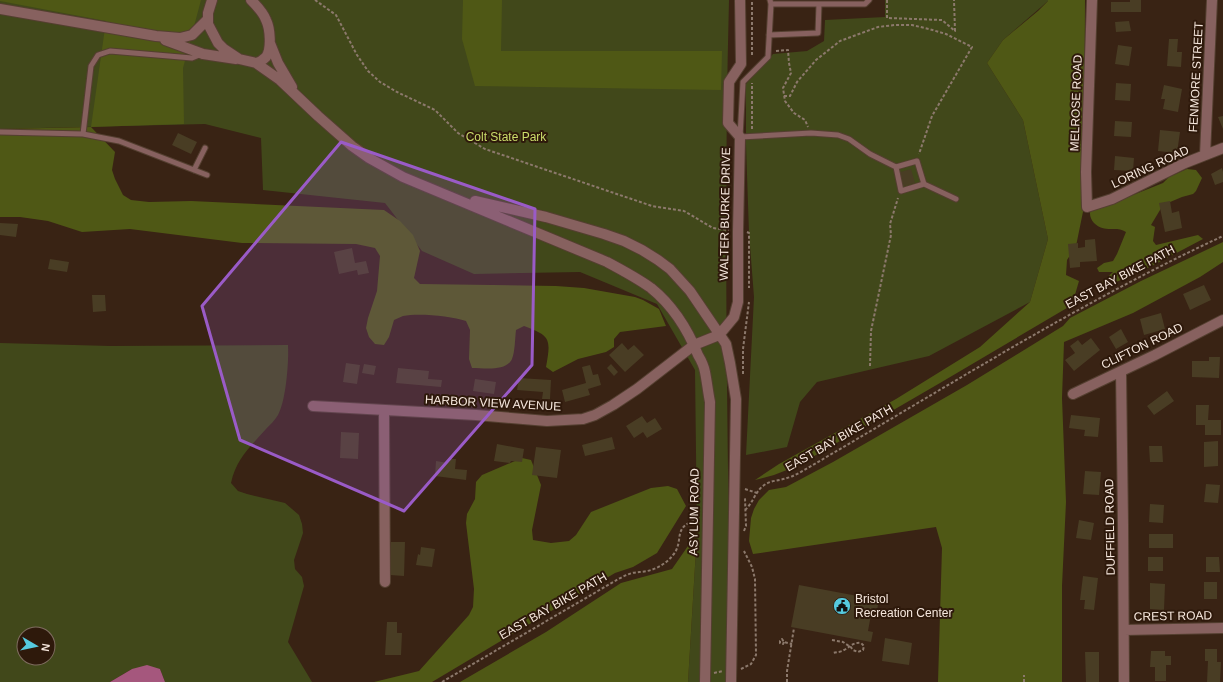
<svg xmlns="http://www.w3.org/2000/svg" width="1223" height="682" viewBox="0 0 1223 682" font-family="Arial,sans-serif">
<rect width="100%" height="100%" fill="#392314"/>
<path fill="#41481a" fill-rule="evenodd" d="M0 0H729C723 227 728 455 731 682H688L697 533 695 370 657 304 580 272 474 274 422 251 385 203 263 190 261 138 205 124 0 129Z
M885 0H1048V1L1003 40 987 63 1023 120 1048 239 1030 302 929 356 817 382 800 402 787 447 746 455 754 297 749 233 746 145V84L773 54 807 51 824 41 825 20 885 17Z
M0 343 110 346 288 345C289 362 286 401 278 415 275 420 270 425 266 429 250 447 236 459 231 483L238 491 247 494 285 503 299 515 302 524 303 533 294 560 295 569 302 577 304 586 288 642 312 682H165L160 669H132L110 682H0ZM24 634H48V658H24Z"/>
<path fill="#4f5815" d="M0 0H201L183 68 184 124 91 127 115 152 112 170 115 179 123 195 131 200 149 202 191 201 384 210 400 221 413 235 420 251 414 278 420 284 556 286 584 288 635 297 643 300 659 309 666 326 620 332 614 339V347L606 352 578 359 553 372 546 367C551 339 551 336 524 326L516 330C515 338 515 352 512 359 506 372 484 368 472 368L469 359 470 330 466 321C451 316 419 313 403 316 400 317 397 319 394 320L389 337 384 345 375 344 369 337 366 328 368 318 377 291 380 256 375 248 356 244 242 243 130 229 82 232 48 221 20 217H0V129L91 127 106 21 0 1Z
M463 0H502L501 51H722L721 90 475 86 462 39Z
M1048 0H1085L1084 207 1076 246 1067 260 1066 275 1079 281 1072 305 940 383 797 466 774 475 755 480 779 464 896 399 980 347 1030 302 1048 239 1023 120 987 63 1003 40 1038 11 1048 1Z
M1187 169 1196 170 1202 178 1196 191 1193 194 1182 197 1163 205 1151 225 1155 227 1153 241 1156 245 1198 235 1203 239 1150 267 1105 287 1101 285 1103 281 1113 272H1099L1097 268 1104 263 1113 261 1117 254 1126 232C1116 225 1105 234 1094 223 1090 218 1089 214 1091 208L1108 205 1163 183 1169 177Z
M1223 242V262L1200 277 1133 313 1064 342 1062 398 1066 502 1062 586V682H938L942 548 936 527 753 554 749 541 751 518 754 509 759 500 769 490 786 487 833 462 967 385 1063 326 1070 318 1141 281Z
M522 458 531 460 541 485 532 530 533 540 551 543 569 541 576 535 591 512 651 488 668 486 677 489 686 506 657 553 633 567 615 573 432 682H374L419 671 469 615 473 607 474 589 466 523 467 514 475 499 476 482 482 475Z
M697 533 688 682H460L546 632 621 583 672 569Z"/>
<path fill="#a5577d" d="M147 665 160 669 165 682H110L132 669Z"/>
<path fill="#493d24" d="M1130 0H1141V12H1111V2H1130Z
M1129 21 1131 31 1116 32 1115 22Z
M1169 39H1178L1177 52H1182L1181 67 1167 66Z
M1118 45 1132 47 1129 66 1115 64Z
M1116 83 1131 84 1130 101 1115 100Z
M1164 85 1182 89 1178 112 1163 109 1165 99H1161Z
M1223 116V129L1218 117Z
M1115 121 1132 122 1131 137 1114 136Z
M1160 130 1180 132 1177 153 1158 151Z
M178 133 197 142 191 154 172 145Z
M1115 156 1134 158 1133 171 1114 170Z
M1222 168 1223 172V182L1215 185 1211 174Z
M911 169 915 183 901 187 897 173Z
M1170 201 1172 213 1179 211 1182 228 1165 232 1159 203Z
M0 223 18 224 16 237 0 235Z
M1095 239 1097 261 1080 262V267L1070 268 1068 244 1078 243V248L1085 247V240Z
M352 248 355 263 366 261 369 273 358 275 357 270 339 274 334 252Z
M50 259 69 262 67 272 48 269Z
M1204 285 1211 300 1190 310 1183 294Z
M92 295H105L106 311 93 312Z
M1161 313 1165 329 1144 335 1140 319Z
M1121 329 1128 342 1116 349 1109 337Z
M1091 338 1100 350 1074 371 1065 360 1075 353 1070 346 1078 340 1082 345Z
M622 343 628 350 634 345 644 355 625 372 609 355Z
M1209 357H1220L1219 378 1192 377V361H1209Z
M346 363 360 365 357 384 343 382Z
M364 364 376 366 374 375 362 373Z
M611 364 618 372 614 376 607 368Z
M590 365 593 375 598 374 601 385 588 389 590 395 565 402 562 390 586 383 582 367Z
M398 368 429 371 428 379 442 380 441 387 396 383Z
M519 378 551 380 550 399H542L543 392 517 390Z
M475 379 496 382 494 394 473 391Z
M1167 391 1174 401 1154 415 1147 406Z
M1196 405H1209L1208 420H1221V435H1205V425H1196Z
M1071 415 1100 418 1098 437 1084 436 1085 430 1069 428Z
M642 416 647 423 655 418 662 429 647 438 643 432 634 438 626 426Z
M341 432 359 433 358 459 340 458Z
M612 437 615 449 585 456 582 445Z
M1218 441V466L1204 467V442Z
M497 444 524 449 522 462 511 461 510 463 494 461Z
M1149 446H1162L1163 462H1150Z
M536 447 561 450 557 478 532 475Z
M448 459H456L455 469 467 470 466 480 435 476 436 461 448 463Z
M1085 471 1101 472 1099 495 1083 494Z
M1206 484 1220 485 1218 503 1204 502Z
M1150 504 1164 505 1163 523 1149 522Z
M1079 520 1094 523 1091 540 1076 538Z
M1149 534H1173V548H1149Z
M391 542H405L404 576 390 575Z
M421 547 435 549 432 567 416 565 418 554 420 555Z
M1148 557H1163V571H1148Z
M1206 557H1219L1220 572H1206Z
M1083 576 1098 578 1094 610 1084 609 1085 600H1080Z
M1204 582H1217V599H1204Z
M1150 583 1165 584 1164 610 1150 609Z
M799 585 879 600 877 610 872 609 868 631 873 632 871 642 791 627Z
M387 622H397V633H402L401 655H385Z
M885 638 912 643 909 665 882 661Z
M1205 649H1217V662H1221L1220 682H1207L1208 661H1205Z
M1151 651H1165V656H1171V665H1166V681H1155V667H1150Z
M1085 652H1099V682H1086Z"/>
<g fill="none" stroke-linecap="round" stroke-linejoin="round">
<defs>
<path id="lane" d="M770 0 771 4H865L869 0
M771 4 768 57 743 82 740 137 811 133 838 135 849 139 870 154 896 167 917 161 924 184 901 191 896 167
M769 35 818 33 819 4
M202 54 192 58 110 51 98 55 91 66 83 134 119 141 207 175
M0 132 83 134
M194 170 205 148
M924 184 956 199"/>
<path id="street" d="M212 0 208 13V24L218 43 224 49 239 59 256 63 280 80 318 116 352 146 369 158 403 177 607 262C622 270 637 278 651 288 672 305 688 330 698 355 701 360 704 366 705 372 707 382 708 392 710 402L705 682
M251 0C257 6 263 12 266 20 270 28 272 49 266 57 263 60 260 62 256 63
M1092 0 1086 172 1087 207 1112 199 1185 163 1223 148
M0 9 156 36 180 38 192 35 208 19
M165 40 203 54 236 59
M270 43 278 63 292 87
M1205 155 1212 0
M475 201 546 217 604 234 624 241 642 250 658 260 670 269 690 291 726 344 730 363 736 399 731 682
M1121 371 1123 524 1124 682
M1073 394 1155 355 1223 320
M313 406 476 415 547 421 583 419 595 415 613 405 637 389 694 345 719 335 734 317 738 302V231L740 137 728 123 729 82 741 64 740 0
M384 410 385 582
M1124 630 1223 628"/>
</defs>
<use href="#lane" stroke="#543f30" stroke-width="7"/>
<use href="#street" stroke="#543f30" stroke-width="12"/>
<path stroke="#8c796c" stroke-width="2" stroke-dasharray="3 2" stroke-linecap="butt" d="M315 0 336 15 357 55 368 71 380 82 397 92 435 110 458 133 485 149 652 206 684 211 713 228 729 230
M887 0V18L942 20 955 31 954 0
M776 51 788 50 789 63 791 73 783 88 785 101 794 113 805 120 808 127
M752 55V0
M784 96H790L797 82 816 60 840 41 878 27 895 25H912L929 29 946 34 972 47 932 116 919 154
M752 129V83
M747 232 749 233V288
M870 366 871 331 891 235 890 224 898 198
M743 374V349L749 302
M745 489 757 493
M745 510C753 503 755 492 763 486 770 480 779 481 787 478 791 477 795 475 799 473 939 392 1076 304 1223 236
M744 531 746 526 745 498
M832 640 843 642 849 646H850L853 650 858 652 863 650 864 646 861 643C853 642 850 647 844 650 841 652 837 652 833 653
M784 642 783 644H781L780 643V641L782 639 784 642 792 644
M741 669 751 664 756 655 755 579 752 567 744 551
M714 673 723 671
M442 682 615 581C620 578 626 575 632 573 637 572 642 572 647 571 657 569 667 563 673 555 685 541 671 526 698 520
M787 682V671L794 628
M1024 682V675"/>
<use href="#lane" stroke="#87615f" stroke-width="5"/>
<use href="#street" stroke="#87615f" stroke-width="10"/>
</g>
<path fill="#9a5bc7" fill-opacity="0.2" stroke="#9a5bc7" stroke-width="3" stroke-linejoin="round" d="M341 142 535 209 532 365 404 511 240 440 202 306Z"/>
<defs>
<symbol id="civic-disc" viewBox="-11 -11 22 22"><circle r="9.5" fill="#55cadf" stroke="#2e190b"/><path d="M-.6-6.5H3V-4.5H.6V-3L4-1V1h2V6H-6V1h2V-1L-.6-3ZM-1.2 2.5V6h2.4V2.5Z" fill="#111"/></symbol>
</defs>
<g fill-rule="evenodd">
<use href="#civic-disc" x="832" y="596" width="20" height="20"/>
</g>
<g text-anchor="middle" stroke-width="4" stroke-linejoin="round" paint-order="stroke">
<g font-size="12" fill="#f7e8de" stroke="#2e190b">
<text transform="translate(1196 77) rotate(-87)" y="4">FENMORE STREET</text>
<text transform="translate(1076 103) rotate(-88)" y="4">MELROSE ROAD</text>
<text transform="translate(1150 167) rotate(-25)" y="4">LORING ROAD</text>
<text transform="translate(725 214) rotate(-89)" y="4">WALTER BURKE DRIVE</text>
<text transform="translate(1120 277) rotate(-28)" y="4">EAST BAY BIKE PATH</text>
<text transform="translate(1142 346) rotate(-26)" y="4">CLIFTON ROAD</text>
<text transform="translate(493 403) rotate(3)" y="4">HARBOR VIEW AVENUE</text>
<text transform="translate(839 438) rotate(-30)" y="4">EAST BAY BIKE PATH</text>
<text transform="translate(694 512) rotate(-89)" y="4">ASYLUM ROAD</text>
<text transform="translate(1110 527) rotate(-91)" y="4">DUFFIELD ROAD</text>
<text transform="translate(553 606) rotate(-30)" y="4">EAST BAY BIKE PATH</text>
<text transform="translate(1173 616) rotate(-1)" y="4">CREST ROAD</text>
</g>
<g font-size="12" fill="#cbdd6b" stroke="#2e190b">
<text x="506" y="141">Colt State Park</text>
</g>
<g font-size="12" fill="#f7e8de" stroke="#2e190b" text-anchor="start">
<text x="855" y="603">Bristol<tspan x="855" dy="14">Recreation Center</tspan></text>
</g>
</g>
<g transform="translate(36 646) rotate(99)"><circle r="19" fill="#2e190b" stroke="#7e6c5f"/>
<path d="M0-3L7 15L0 10L-7 15Z" fill="#55cadf"/>
<text y="-6" font-size="11" font-weight="bold" text-anchor="middle" fill="#f7e8de">N</text>
</g>
</svg>
